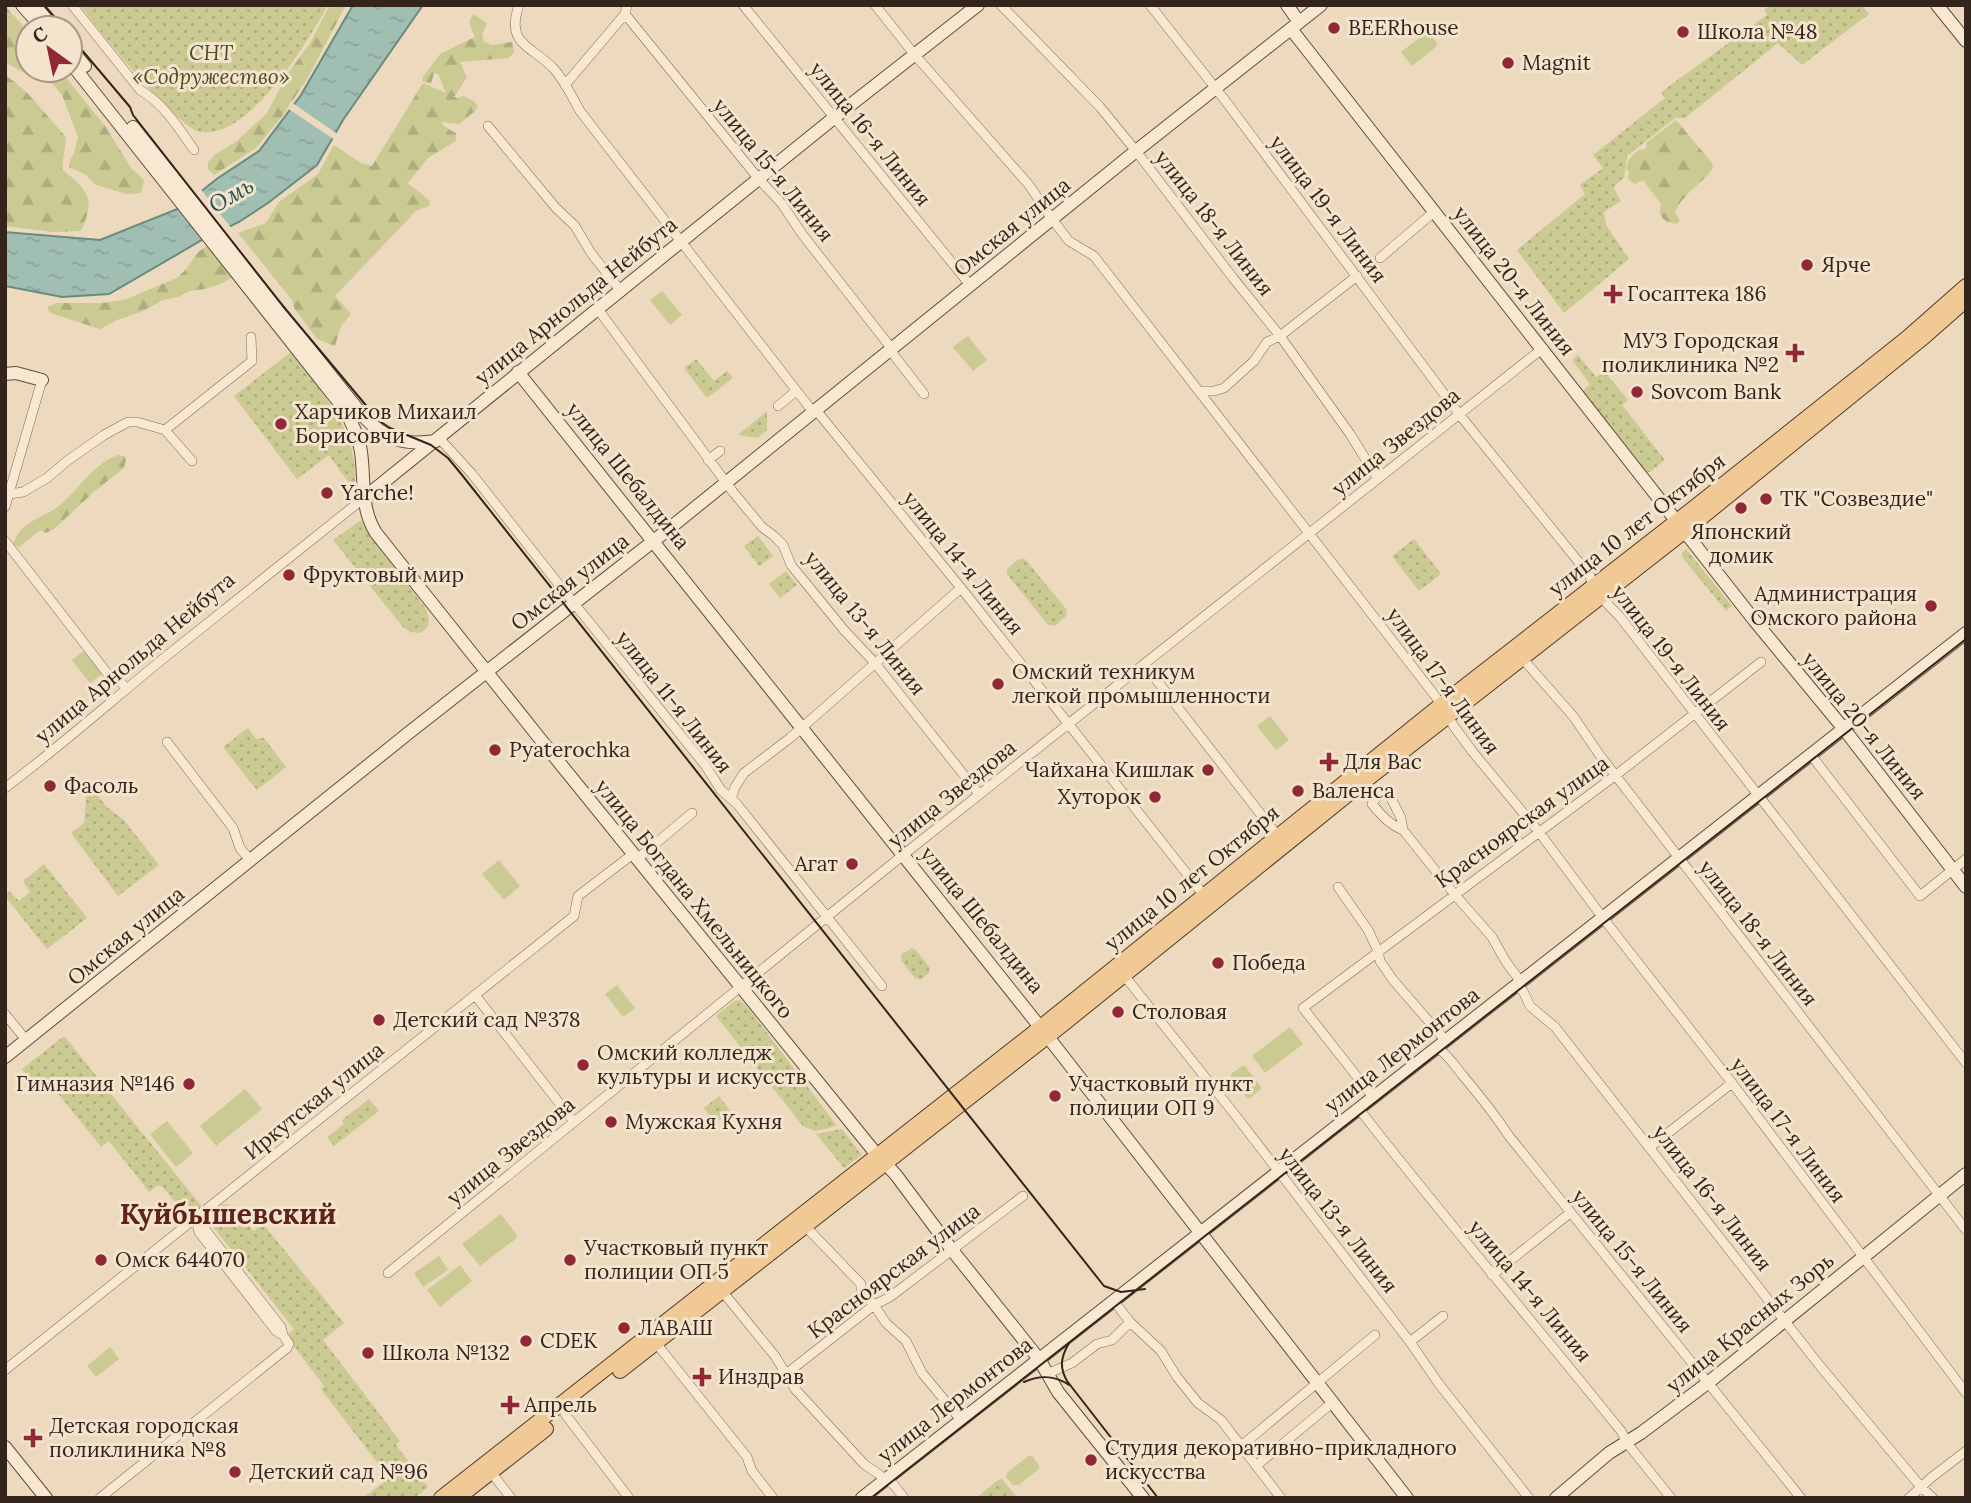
<svg xmlns="http://www.w3.org/2000/svg" width="1971" height="1503" viewBox="0 0 1971 1503" font-family="Lora,serif">
<defs>
<pattern id="green-dots" width="8" height="8" patternUnits="userSpaceOnUse" patternTransform="scale(1.75)"><rect width="8" height="8" fill="#caca92"/><path d="M2 2h.1M6 6h.1" fill="none" stroke="#aead7d" stroke-width="1.8" stroke-linecap="round"/></pattern>
<pattern id="forest-firs" width="22" height="20" patternUnits="userSpaceOnUse" patternTransform="scale(1.75)"><rect width="22" height="20" fill="#caca92"/><path d="M5 1l3.5 6h-7zM16 11l3.5 6h-7z" fill="#aead7d"/></pattern>
<pattern id="water-ripples" width="26" height="14" patternUnits="userSpaceOnUse" patternTransform="scale(1.75)"><rect width="26" height="14" fill="#a1beb2"/><path d="M2 4q2-2 4 0t4 0M15 11q2-2 4 0t4 0" fill="none" stroke="#8ba398"/></pattern>
</defs>
<rect width="100%" height="100%" fill="#ecd9be"/>
<path fill="url(#green-dots)" d="M80 5H328C308 41 250 139 201 132 176 128 98 29 80 5Z
M1770 5H1862L1869 14 1802 65 1778 43 1685 118H1675L1627 156 1624 178 1613 187 1621 201 1604 212 1606 225 1629 259 1564 313 1517 250 1585 194 1580 185 1603 168 1593 155 1665 98 1661 92 1767 15 1764 10Z
M291 352C322 393 362 434 354 490L329 455 297 479 234 396Z
M1578 355 1596 377 1604 371 1628 400 1622 405 1665 460 1650 472H1646L1583 391 1590 384 1572 360Z
M696 359 714 381 727 371 733 378 707 398 684 368Z
M767 411V430L757 438 738 435Z
M361 520 426 609C430 620 431 627 420 633L410 632 403 627 333 540Z
M758 536 773 556 759 566 744 546Z
M1414 539 1441 574 1419 591 1392 556Z
M1686 549 1732 606 1726 611 1682 557V553Z
M1019 559H1025L1067 610 1066 616 1055 626 1048 625 1007 574V569Z
M786 571 797 585 780 598 769 584Z
M248 728 256 739 264 738 286 767 257 790 223 747Z
M87 784 108 808 124 820 159 865 118 896 71 833 84 823Z
M44 864 87 918 47 949 5 896 9 891 19 901 30 892 23 881Z
M912 948 916 950 930 968 928 974 920 980 915 978 901 960 902 954Z
M739 1000 746 1005 837 1126 815 1131 803 1126 716 1016 734 1001Z
M64 1036 203 1208 189 1219 162 1186H157L149 1192 109 1141 101 1147 52 1086 42 1094 22 1069Z
M719 1096 731 1112 715 1123 704 1108Z
M369 1099 379 1111 334 1146 327 1137 344 1124 342 1120Z
M842 1129 862 1155 844 1168 816 1134Z
M224 1204 236 1207 253 1231 263 1224 344 1323 323 1340 400 1441 396 1445 428 1487 414 1498H363L389 1478 321 1389 324 1386 286 1336 294 1329 207 1219Z
M1001 1478 1016 1496 977 1498V1497Z"/>
<path fill="url(#forest-firs)" d="M330 5H346L307 79 283 115 256 148 214 175 208 169V162L216 154 237 141 267 113 288 73 310 43Z
M5 6 28 31V70H60L105 126 131 168 144 180 141 193 127 194 96 185 86 175 69 167 70 160 74 153 78 137 62 95 53 84 23 72 6 63Z
M473 14 487 23 482 34 484 42 492 45 512 42 514 53 508 58 460 62 467 77 455 96H453L457 98 463 96 474 101 478 106 475 111 459 124 441 122 445 127 456 133V141L428 158 408 183 430 201 429 206 416 211 335 296 351 314 341 326 335 346 317 339 294 308 292 300 238 233 266 223 279 202 318 174 334 145 361 163 372 166 423 83 446 93 438 74 434 73 431 84 422 81 423 77 440 54 475 37 469 22Z
M5 75C30 91 46 116 66 137L62 169C88 191 96 198 81 231L53 232 5 226Z
M1676 120 1712 163 1713 168C1702 184 1680 196 1675 213L1680 221 1676 224C1663 221 1658 218 1661 204L1643 180 1635 184 1628 179 1629 172 1626 168 1629 159 1639 150 1646 149 1647 142Z
M210 244 234 276 221 284 205 289 190 291 178 297 163 300 141 312 117 320 100 329 50 313 47 307 57 303H102L124 300 177 278 187 268 198 252Z
M118 455 124 456 126 459 124 468 96 490 54 529 46 533 40 530 19 547 13 544C15 539 17 534 21 530 30 520 44 516 55 509 77 494 91 464 118 455Z
M176 893 182 901 141 933 134 926Z"/>
<path fill="#caca92" d="M1428 31 1438 45 1412 66 1401 52Z
M662 291 682 315 670 325 650 300Z
M968 336 987 360 973 371 953 347Z
M85 650 103 673 90 683 72 660Z
M1270 716 1289 740 1276 750 1257 726Z
M499 860 520 886 504 900 482 874Z
M617 985 635 1008 623 1017 605 994Z
M1290 1027 1303 1044 1265 1073 1252 1056Z
M1242 1066H1245L1261 1087V1089L1250 1098H1247L1231 1077V1074Z
M245 1089 262 1109 216 1146 200 1126Z
M167 1121 193 1153 176 1167 150 1134Z
M501 1214 518 1237 480 1266 462 1244Z
M439 1256 448 1270 423 1287 414 1273Z
M460 1265 472 1281 440 1307 427 1290Z
M110 1347 119 1359 96 1377 87 1366Z
M1028 1456H1032L1039 1465V1469L1019 1485H1013L1006 1477 1007 1473Z"/>
<path fill="url(#water-ripples)" stroke="#698b7f" stroke-width="2" d="M353 5H423L343 120 317 165 268 203 239 222 202 240 109 294 62 297 5 286V232L100 240 180 208 218 178 259 151 301 95Z"/>
<path fill="#ecd9be" d="M291 102 339 135 335 140 287 108Z
M200 188 232 229 207 241 179 204Z"/>
<g fill="none" stroke-linecap="round" stroke-linejoin="round">
<defs>
<path id="street" d="M72 5 140 90C164 104 178 127 194 150
M519 5C505 46 532 45 554 69 565 81 572 97 580 111L813 412
M743 5 970 285
M875 5 914 54 1029 185 1052 219 1069 241 1094 256 1436 697 1455 728 1472 751 1539 832 1603 918 1732 1083 1966 1393
M1001 5 1100 107 1136 151 1233 278 1280 336 1350 434 1378 479
M1150 5 1224 99 1459 414 1590 576C1594 593 1608 604 1620 617L1966 1063
M625 14 758 178 782 204 802 234 892 349
M565 85 625 14 627 5
M488 126 556 208 575 226 591 253 620 290
M1380 258 1435 211
M597 308 733 492 762 527 774 536 783 545 791 565 844 630 874 662 979 794
M890 350 924 394
M1199 391H1214L1224 388 1254 361 1267 342 1280 336 1357 276
M778 406 796 391
M816 410 961 588 1206 898
M165 430 252 361 251 337
M439 438 472 474 564 591 705 765 721 790 737 804 882 986
M708 460 720 451
M9 494 23 492 47 478 67 461 104 435 128 422H137L165 430 192 461
M5 507 42 380
M5 541 111 678 115 674 126 689
M1522 658 1573 716 1599 754 1966 1230
M1144 664 1277 835
M167 742 233 828 240 848 250 860
M1811 755 1920 896 1966 859
M5 788C58 748 108 704 159 662 227 607 296 553 364 498
M731 799 735 787 744 773 790 738 961 588
M1403 830C1390 825 1381 815 1372 804 1376 796 1381 792 1390 796L1401 818 1403 830 1455 895 1492 937 1506 962 1521 982
M637 859 692 813
M1338 887 1368 930 1378 951 1380 961 1393 980 1446 1041
M1123 974 1236 1116 1410 1342 1439 1384 1529 1498
M1516 985 1523 991 1530 1006 1555 1027 1820 1366 1921 1487 1933 1498
M475 995 574 1122
M5 1014 26 1040
M1437 1047C1449 1056 1455 1066 1464 1077 1480 1096 1495 1115 1509 1136L1801 1498
M1373 1097 1303 1008 1616 775 1761 662
M1359 1109C1444 1218 1534 1323 1621 1431L1627 1443 1671 1498
M1650 1147 1732 1083
M197 1224 199 1232 276 1331 283 1335
M805 1226 861 1284V1291L874 1305 886 1323 906 1341 922 1373 961 1420
M388 1273 903 855 1543 348
M1492 1275 1570 1213
M722 1291 775 1356 795 1389 864 1464 894 1485 904 1498
M1113 1300 1130 1322 1161 1351 1177 1377 1198 1403 1221 1420 1281 1498
M1410 1342 1443 1316
M656 1343 747 1457 752 1471 773 1498
M5 1370 574 916 578 896 633 854
M786 1374 874 1305 890 1297 1023 1196
M1047 1374 1072 1363 1097 1344 1112 1340 1130 1322
M565 1414 629 1498
M1241 1446 1375 1335
M1256 1466 1332 1403
M491 1472 511 1498
M100 1498 287 1348 289 1344 283 1335 281 1327 204 1228 198 1226
M1909 1498 1932 1477 1966 1451"/>
<path id="secondary" d="M22 5 42 28
M34 5 54 28
M1287 5 1299 22
M1937 5 1966 41
M1291 29 1754 620 1844 729 1966 887
M70 48 85 66
M70 62 345 410C352 424 359 437 361 452 365 480 360 508 376 533L541 740 873 1150 896 1175 952 1250 1039 1359 1058 1392 1143 1498
M133 127 363 416C385 439 404 446 436 441
M518 372 1040 1027
M5 374 16 373 42 380
M364 498 835 117 978 5
M1048 1037 1407 1498
M5 1057 411 731 665 532 1136 151 1321 5
M5 1447 46 1498
M862 1498 1966 633
M1556 1498 1609 1453 1641 1433 1709 1382 1966 1174"/>
<path id="primary" d="M620 1371 1061 1026 1351 792 1685 531 1924 337 1965 301
M441 1498 1032 1034 1442 704 1691 510 1907 338 1966 286
M458 1498 546 1429"/>
</defs>
<use href="#street" stroke="#846a57" stroke-width="10"/>
<use href="#secondary" stroke="#664b3b" stroke-width="14"/>
<use href="#primary" stroke="#52392c" stroke-width="16"/>
<use href="#street" stroke="#f8e8d1" stroke-width="9"/>
<use href="#secondary" stroke="#f8e8d1" stroke-width="12"/>
<use href="#primary" stroke="#f0c995" stroke-width="14"/>
<path stroke="#34251c" stroke-width="2" d="M44 5 64 28
M70 36 130 107 133 115 282 305 369 409 381 422 390 428 431 445 448 458 462 475 1104 1286 1121 1292 1145 1289
M1069 1343C1061 1357 1059 1367 1067 1381L1158 1498
M1024 1382C1040 1375 1054 1375 1069 1385
M871 1498 1966 639"/>
</g>
<g fill="#922835" stroke="#f4e4cd" stroke-width="2.5">
<circle cx="1334" cy="28" r="7"/>
<circle cx="1683" cy="32" r="7"/>
<circle cx="1508" cy="63" r="7"/>
<circle cx="1807" cy="265" r="7"/>
<path d="M1609.5 283.5h7v7h7v7h-7v7h-7v-7h-7v-7h7z"/>
<path d="M1791.5 342.5h7v7h7v7h-7v7h-7v-7h-7v-7h7z"/>
<circle cx="1637" cy="392" r="7"/>
<circle cx="281" cy="424" r="7"/>
<circle cx="327" cy="493" r="7"/>
<circle cx="1766" cy="499" r="7"/>
<circle cx="1741" cy="508" r="7"/>
<circle cx="289" cy="575" r="7"/>
<circle cx="1931" cy="606" r="7"/>
<circle cx="998" cy="684" r="7"/>
<circle cx="495" cy="750" r="7"/>
<path d="M1325.5 751.5h7v7h7v7h-7v7h-7v-7h-7v-7h7z"/>
<circle cx="1208" cy="770" r="7"/>
<circle cx="50" cy="786" r="7"/>
<circle cx="1298" cy="791" r="7"/>
<circle cx="1155" cy="797" r="7"/>
<circle cx="852" cy="864" r="7"/>
<circle cx="1218" cy="963" r="7"/>
<circle cx="1118" cy="1012" r="7"/>
<circle cx="379" cy="1020" r="7"/>
<circle cx="583" cy="1065" r="7"/>
<circle cx="189" cy="1084" r="7"/>
<circle cx="1055" cy="1096" r="7"/>
<circle cx="611" cy="1122" r="7"/>
<circle cx="101" cy="1260" r="7"/>
<circle cx="570" cy="1260" r="7"/>
<circle cx="624" cy="1328" r="7"/>
<circle cx="526" cy="1341" r="7"/>
<circle cx="368" cy="1353" r="7"/>
<path d="M698.5 1366.5h7v7h7v7h-7v7h-7v-7h-7v-7h7z"/>
<path d="M506.5 1394.5h7v7h7v7h-7v7h-7v-7h-7v-7h7z"/>
<path d="M29.5 1427.5h7v7h7v7h-7v7h-7v-7h-7v-7h7z"/>
<circle cx="1091" cy="1460" r="7"/>
<circle cx="235" cy="1472" r="7"/>
</g>
<g text-anchor="middle" stroke-width="6" stroke-linejoin="round" paint-order="stroke">
<g font-size="21" fill="#34251c" stroke="#f4e4cd" text-anchor="start">
<text x="1348" y="35">BEERhouse</text>
<text x="1697" y="39">Школа №48</text>
<text x="1522" y="70">Magnit</text>
<text x="1821" y="272">Ярче</text>
<text x="1627" y="301">Госаптека 186</text>
<text x="1779" y="348" text-anchor="end">МУЗ Городская<tspan x="1779" dy="24">поликлиника №2</tspan></text>
<text x="1651" y="399">Sovcom Bank</text>
<text x="295" y="419">Харчиков Михаил<tspan x="295" dy="24">Борисовчи</tspan></text>
<text x="341" y="500">Yarche!</text>
<text x="1780" y="506">ТК "Созвездие"</text>
<text x="1741" y="539" text-anchor="middle">Японский<tspan x="1741" dy="24">домик</tspan></text>
<text x="303" y="582">Фруктовый мир</text>
<text x="1917" y="601" text-anchor="end">Администрация<tspan x="1917" dy="24">Омского района</tspan></text>
<text x="1012" y="679">Омский техникум<tspan x="1012" dy="24">легкой промышленности</tspan></text>
<text x="509" y="757">Pyaterochka</text>
<text x="1343" y="769">Для Вас</text>
<text x="1194" y="777" text-anchor="end">Чайхана Кишлак</text>
<text x="64" y="793">Фасоль</text>
<text x="1312" y="798">Валенса</text>
<text x="1141" y="804" text-anchor="end">Хуторок</text>
<text x="838" y="871" text-anchor="end">Агат</text>
<text x="1232" y="970">Победа</text>
<text x="1132" y="1019">Столовая</text>
<text x="393" y="1027">Детский сад №378</text>
<text x="597" y="1060">Омский колледж<tspan x="597" dy="24">культуры и искусств</tspan></text>
<text x="175" y="1091" text-anchor="end">Гимназия №146</text>
<text x="1069" y="1091">Участковый пункт<tspan x="1069" dy="24">полиции ОП 9</tspan></text>
<text x="625" y="1129">Мужская Кухня</text>
<text x="584" y="1255">Участковый пункт<tspan x="584" dy="24">полиции ОП 5</tspan></text>
<text x="115" y="1267">Омск 644070</text>
<text x="638" y="1335">ЛАВАШ</text>
<text x="540" y="1348">CDEK</text>
<text x="382" y="1360">Школа №132</text>
<text x="718" y="1384">Инздрав</text>
<text x="524" y="1412">Апрель</text>
<text x="49" y="1433">Детская городская<tspan x="49" dy="24">поликлиника №8</tspan></text>
<text x="1105" y="1455">Студия декоративно-прикладного<tspan x="1105" dy="24">искусства</tspan></text>
<text x="249" y="1479">Детский сад №96</text>
</g>
<g font-size="21" font-style="italic" fill="#4a5023" stroke="#f4e4cd">
<text x="211" y="60">СНТ<tspan x="211" dy="24">«Содружество»</tspan></text>
</g>
<g font-size="21" fill="#34251c" stroke="#f4e4cd">
<text transform="translate(870 134) rotate(51)" y="7">улица 16-я Линия</text>
<text transform="translate(773 170) rotate(51)" y="7">улица 15-я Линия</text>
<text transform="translate(1328 209) rotate(53)" y="7">улица 19-я Линия</text>
<text transform="translate(1214 223) rotate(52)" y="7">улица 18-я Линия</text>
<text transform="translate(1012 227) rotate(-39)" y="7">Омская улица</text>
<text transform="translate(1514 281) rotate(52)" y="7">улица 20-я Линия</text>
<text transform="translate(576 301) rotate(-39)" y="7">улица Арнольда Нейбута</text>
<text transform="translate(1396 442) rotate(-39)" y="7">улица Звездова</text>
<text transform="translate(628 476) rotate(51)" y="7">улица Шебалдина</text>
<text transform="translate(1637 525) rotate(-38)" y="7">улица 10 лет Октября</text>
<text transform="translate(963 563) rotate(51)" y="7">улица 14-я Линия</text>
<text transform="translate(570 582) rotate(-38)" y="7">Омская улица</text>
<text transform="translate(865 623) rotate(51)" y="7">улица 13-я Линия</text>
<text transform="translate(135 658) rotate(-40)" y="7">улица Арнольда Нейбута</text>
<text transform="translate(1671 658) rotate(52)" y="7">улица 19-я Линия</text>
<text transform="translate(1443 681) rotate(54)" y="7">улица 17-я Линия</text>
<text transform="translate(674 702) rotate(52)" y="7">улица 11-я Линия</text>
<text transform="translate(1864 726) rotate(51)" y="7">улица 20-я Линия</text>
<text transform="translate(952 794) rotate(-39)" y="7">улица Звездова</text>
<text transform="translate(1522 822) rotate(-36)" y="7">Красноярская улица</text>
<text transform="translate(1192 878) rotate(-39)" y="7">улица 10 лет Октября</text>
<text transform="translate(694 899) rotate(51)" y="7">улица Богдана Хмельницкого</text>
<text transform="translate(982 920) rotate(51)" y="7">улица Шебалдина</text>
<text transform="translate(1758 933) rotate(52)" y="7">улица 18-я Линия</text>
<text transform="translate(126 936) rotate(-39)" y="7">Омская улица</text>
<text transform="translate(1402 1050) rotate(-38)" y="7">улица Лермонтова</text>
<text transform="translate(314 1101) rotate(-39)" y="7">Иркутская улица</text>
<text transform="translate(1788 1130) rotate(53)" y="7">улица 17-я Линия</text>
<text transform="translate(511 1151) rotate(-39)" y="7">улица Звездова</text>
<text transform="translate(1712 1198) rotate(52)" y="7">улица 16-я Линия</text>
<text transform="translate(1338 1220) rotate(52)" y="7">улица 13-я Линия</text>
<text transform="translate(1632 1261) rotate(51)" y="7">улица 15-я Линия</text>
<text transform="translate(894 1271) rotate(-37)" y="7">Красноярская улица</text>
<text transform="translate(1530 1291) rotate(50)" y="7">улица 14-я Линия</text>
<text transform="translate(1750 1323) rotate(-39)" y="7">улица Красных Зорь</text>
<text transform="translate(955 1400) rotate(-38)" y="7">улица Лермонтова</text>
</g>
<g font-size="23" font-style="italic" fill="#2b534c" stroke="#f4e4cd">
<text transform="translate(231 195) rotate(-30)" y="8">Омь</text>
</g>
<g font-size="28" font-weight="bold" fill="#5f221c" stroke="#f4e4cd">
<text x="228" y="1224">Куйбышевский</text>
</g>
</g>
<rect width="1971" height="1503" fill="none" stroke="#34251c" stroke-width="14"/>
<g transform="translate(49 49) rotate(327)"><circle r="33" fill="#f4e4cd" stroke="#a79886" stroke-width="2"/>
<path d="M0-5L12 26L0 18L-12 26Z" fill="#922835"/>
<text y="-10" font-size="19" font-weight="bold" text-anchor="middle" fill="#34251c">С</text>
</g>
</svg>
